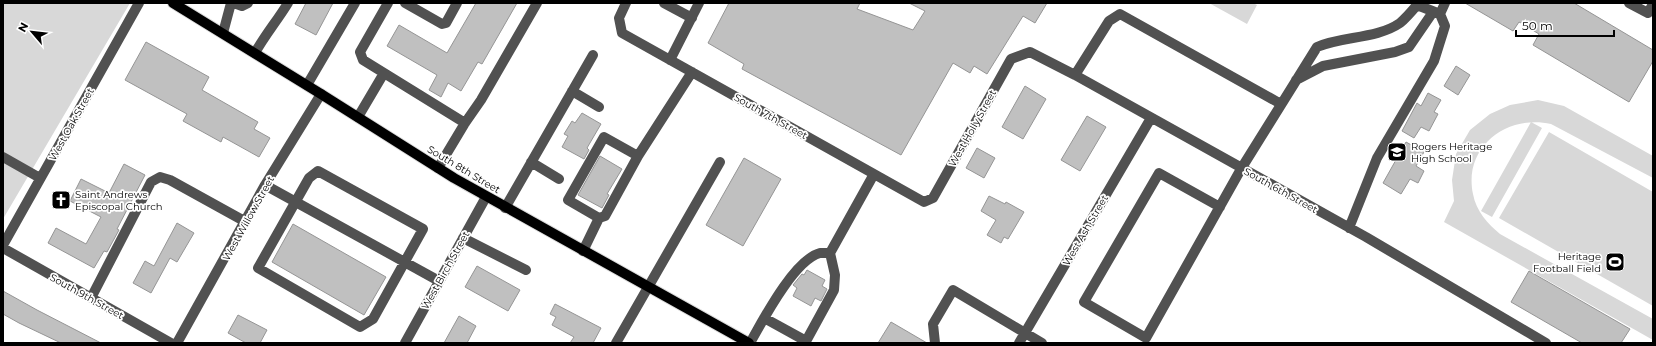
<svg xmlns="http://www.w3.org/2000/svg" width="1656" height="346" viewBox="0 0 1656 346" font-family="Montserrat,sans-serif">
<rect width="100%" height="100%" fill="#fff"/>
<path fill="#d8d8d8" d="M3 3H130L3 219Z
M1209 3H1253L1257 5 1247 24Z
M1538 100 1564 106 1653 156V178L1551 124C1507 114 1463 147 1473 194 1476 211 1488 224 1500 234L1653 319V340L1444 222 1454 201 1452 180 1456 154 1470 130 1490 114 1510 105Z
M1531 122 1542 128 1492 217 1481 211Z
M1549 132 1653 192V306L1499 218Z"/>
<path fill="#c0c0c0" stroke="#959595" d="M306 3H333L316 35 295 24Z
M476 3H517L482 64 478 62 461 91 448 83 441 97 429 90 437 75 387 46 399 25 447 53Z
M729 3H860L857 9 913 30 925 11 909 3H1047L1035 23 1023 16 987 74 974 66 970 73 953 63 901 155 742 69 744 64 708 43Z
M1465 3H1574L1653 50V61L1629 102 1533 45 1539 34 1519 22 1513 31Z
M146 42 209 77 202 90 258 122 254 129 270 138 259 157 223 137 221 142 183 121 187 114 125 80Z
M1456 66 1470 75 1458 95 1444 86Z
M1025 86 1046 99 1023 139 1002 127Z
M1428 93 1441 100 1434 112 1438 114 1429 131 1421 127 1414 138 1402 131 1417 103 1421 106Z
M582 113 601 124 587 148 589 150 584 159 562 147 568 136 564 134 572 121 575 123Z
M1087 116 1106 127 1080 171 1061 160Z
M1406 142 1424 152 1416 166 1424 171 1418 183 1410 179 1401 194 1383 183Z
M977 148 995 158 984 178 966 168Z
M600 156 622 169 607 194 609 195 602 208 578 195Z
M744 158 781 179 743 246 706 225Z
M124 164 145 175 117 229 119 230 107 252 104 251 94 268 48 243 56 228 86 244 101 217 70 201 81 179 109 193Z
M989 196 1005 204 1006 202 1024 212 1008 239 1004 237 1001 243 987 235 996 220 981 211Z
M177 223 194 233 177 262 170 258 151 293 133 283 145 261 154 266Z
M293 224 386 277 364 315 272 262Z
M477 266 520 290 508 311 465 287Z
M807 270 825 280 822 286 827 289 821 301 815 298 811 306 793 296 797 288 793 285 802 274 804 275Z
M1529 271 1630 329 1621 343H1582L1511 302Z
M3 291 37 310 101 343H61L19 323 3 314Z
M555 304 601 328 593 343H570L574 337 552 325 556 317 550 314Z
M238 315 267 330 260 343H246L228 333Z
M459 316 476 326 467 343H444Z
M891 322 927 343H878Z"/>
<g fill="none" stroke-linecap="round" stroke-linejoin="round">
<defs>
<path id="major" d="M173 3 321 94 454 178 749 343"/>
</defs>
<use href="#major" stroke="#dbdbdb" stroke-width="12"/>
<path stroke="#515151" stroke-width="10" d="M234 3 242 6 248 3
M388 3 360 52 363 60 465 123
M405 3 442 24 446 23 457 3
M626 3 619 18 622 33 924 202 933 198 1011 59 1030 52 1075 75 1366 237 1546 343
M664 3 692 18
M1629 3 1648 13 1653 4
M1440 14 1445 3
M223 33 231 3
M255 53C265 35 277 21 288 3
M670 60 699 3
M1075 75 1109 21 1120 14 1281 104
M1296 80 1323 66 1395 52 1409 47 1433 12
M307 85 355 3
M572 91 599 107
M358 117 384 73
M638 156 692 72
M3 157 40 178
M531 162 559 179
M438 168 465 123 481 100 537 3
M318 171 423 229 373 319 360 327 258 268 309 178Z
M265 185 439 281
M1220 207 1159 173 1084 302 1146 338 1241 169 1317 47C1342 36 1377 39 1400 23 1406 18 1412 11 1417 5V3
M505 208 593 55
M1349 228 1377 158 1434 61 1445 26 1440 14 1417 5
M463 238 526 270
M3 245 139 3
M3 248 171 343
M583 251 599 218 568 200 604 137 638 156 605 216 599 218
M91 298 151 182 160 177 170 180 246 222
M764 318 806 341
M177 343 265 185 321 94
M405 343 486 197
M616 343 720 162
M750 343C763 320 794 260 820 253 823 253 827 253 830 253
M805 343 834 290 835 275 830 253 874 174
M935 343 933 324 953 290 1042 343
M1019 343 1151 118"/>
<use href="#major" stroke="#000" stroke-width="10"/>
</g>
<defs>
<symbol id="school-square" viewBox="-11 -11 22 22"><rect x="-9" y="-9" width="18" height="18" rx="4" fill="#000" stroke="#fff"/><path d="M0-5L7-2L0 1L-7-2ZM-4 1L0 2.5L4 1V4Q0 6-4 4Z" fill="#fff"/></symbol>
<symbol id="church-square" viewBox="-11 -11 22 22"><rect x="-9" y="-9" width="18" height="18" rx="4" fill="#000" stroke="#fff"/><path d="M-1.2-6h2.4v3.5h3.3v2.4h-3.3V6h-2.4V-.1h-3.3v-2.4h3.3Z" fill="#fff"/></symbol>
<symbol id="stadium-square" viewBox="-11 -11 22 22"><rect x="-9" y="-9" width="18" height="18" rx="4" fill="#000" stroke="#fff"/><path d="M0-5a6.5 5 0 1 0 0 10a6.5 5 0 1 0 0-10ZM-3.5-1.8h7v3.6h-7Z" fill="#fff"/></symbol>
</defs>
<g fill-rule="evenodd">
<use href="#school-square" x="1386" y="141" width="22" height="22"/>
<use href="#church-square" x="50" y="189" width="22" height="22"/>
<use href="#stadium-square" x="1604" y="251" width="22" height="22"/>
</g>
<g text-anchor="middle" stroke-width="3.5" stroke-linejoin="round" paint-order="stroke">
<g font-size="10" fill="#000" stroke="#fff">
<text transform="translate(771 116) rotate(29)" y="4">South 7th Street</text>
<text transform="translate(71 124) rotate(-61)" y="4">West Oak Street</text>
<text transform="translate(972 128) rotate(-61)" y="4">West Holly Street</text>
<text transform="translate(464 169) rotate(31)" y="4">South 8th Street</text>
<text transform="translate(1281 190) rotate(29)" y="4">South 6th Street</text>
<text transform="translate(248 218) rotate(-61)" y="4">West Willow Street</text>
<text transform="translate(1085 230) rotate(-60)" y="4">West Ash Street</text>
<text transform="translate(445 270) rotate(-61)" y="4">West Birch Street</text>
<text transform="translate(87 296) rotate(29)" y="4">South 9th Street</text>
</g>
<g font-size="10" fill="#000" stroke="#fff" text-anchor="start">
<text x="1411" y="150">Rogers Heritage<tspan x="1411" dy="12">High School</tspan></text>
<text x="75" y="198">Saint Andrews<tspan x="75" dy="12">Episcopal Church</tspan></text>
<text x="1601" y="260" text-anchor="end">Heritage<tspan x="1601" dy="12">Football Field</tspan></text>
</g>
</g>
<rect width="1656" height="346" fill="none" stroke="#000000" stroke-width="8"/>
<g transform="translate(32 32) rotate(298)" stroke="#ffffff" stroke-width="3" paint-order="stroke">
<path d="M0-3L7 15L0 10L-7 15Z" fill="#000000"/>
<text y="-6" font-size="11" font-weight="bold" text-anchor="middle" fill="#000000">N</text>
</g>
<path d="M1516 30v6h98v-6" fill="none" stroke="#000000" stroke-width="2"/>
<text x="1522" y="30" font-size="12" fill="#000000" stroke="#ffffff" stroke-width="3" paint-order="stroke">50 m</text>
</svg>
